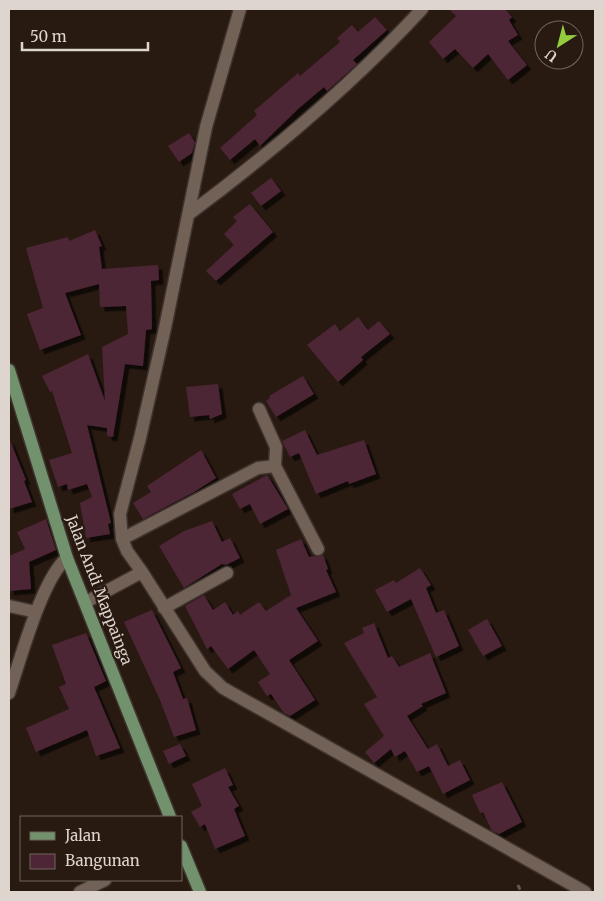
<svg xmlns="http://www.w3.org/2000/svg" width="604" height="901" viewBox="0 0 604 901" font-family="Merriweather,serif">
<defs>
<filter id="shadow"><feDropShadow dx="4.5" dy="4.5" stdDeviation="0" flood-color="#0009"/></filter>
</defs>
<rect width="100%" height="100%" fill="#281a11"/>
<path fill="#4e2536" filter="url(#shadow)" d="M449 9H505L512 17 509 20 518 35 508 41 527 65 508 80 488 54 473 68 455 49 443 59 429 42 456 16Z
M375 17 387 30 353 60 357 64 327 91 324 87 298 109 260 146 255 139 230 160 220 148 257 115 254 111 298 73 300 76 340 42 337 38 352 25 358 32Z
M189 133 195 142 192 153 179 162 168 146Z
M271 178 281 191 261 206 251 193Z
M250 204 273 232 216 281 206 271 234 245 224 234 237 221 233 217Z
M95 230 102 246 99 247 102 269 158 265 159 280 151 281 152 329 146 330 143 366 125 364 113 437 107 436V428L87 425 111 523 108 524 110 534 86 538 80 503 92 497 87 484 68 490 67 484 58 487 49 460 72 453 52 391 50 392 42 376 88 354 105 401 102 347 128 334 126 306 100 307 99 284 65 293 81 335 40 350 27 314 43 308 26 248 68 237 69 241Z
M358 317 368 330 379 321 390 334 361 357 363 360 338 382 307 345 335 324 340 331Z
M303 376 314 394 276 417 266 401 270 398 269 396Z
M218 384 222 414 210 419 209 415 190 417 186 387Z
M305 430 317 455 364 440 376 474 349 484 348 481 316 494 299 453 290 457 282 441Z
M9 438 26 480 24 481 32 502 9 509Z
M201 450 216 478 194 492 143 519 133 503 151 492 147 486Z
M267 475 288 509 260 524 250 504 240 509 232 494Z
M46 519 56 550 29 562 31 589 9 591V556L25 549 17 532Z
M212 521 222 542 230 538 240 558 226 565 222 564 184 588 159 546 184 531Z
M301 539 309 557 323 555 328 569 326 570 336 592 296 608 318 641 289 660 315 700 290 716 284 713 271 694 267 696 258 682 270 674 254 650 228 669 211 646 207 649 185 606 204 595 213 610 225 602 233 615 238 611 240 615 259 602 266 611 291 595 276 550Z
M420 568 431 585 426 588 436 613 444 610 459 646 436 657 411 599 387 612 375 590 394 580 396 583Z
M152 610 181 668 173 672 183 699 187 698 196 730 174 737 160 700 124 622Z
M487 619 502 646 483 656 468 630Z
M374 623 388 658 392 656 399 667 430 653 446 693 421 704 423 706 407 716 428 749 437 744 448 766 460 760 470 780 443 794 429 766 417 772 405 751 395 757 391 749 374 763 365 752 384 736 364 704 377 697 344 643 364 633 362 628Z
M86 633 106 681 94 687 120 748 96 756 87 730 36 752 26 728 69 709 59 687 66 684 52 645Z
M180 744 186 756 169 764 163 751Z
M225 768 233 785 228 787 239 806 234 809 245 836 215 849 205 824 200 827 191 812 202 806 192 784Z
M502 782 522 822 499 834 492 831 483 812 480 813 472 795Z"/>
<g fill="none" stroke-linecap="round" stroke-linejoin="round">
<defs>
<path id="minor" d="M189 214C272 152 352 85 422 9
M259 409 276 447 275 466
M122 539 258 468 275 466 318 549
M142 572 127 551 122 539 120 514 140 438 165 328 206 127 240 9
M86 602 142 572 205 671 223 688 585 892
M9 606 36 612
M164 608 227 573
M9 693C20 661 42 578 67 558
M80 892 105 880"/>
<path id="major" d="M9 370 67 558 170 817
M181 846 200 892"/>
</defs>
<use href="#minor" stroke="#3e332e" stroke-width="15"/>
<use href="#major" stroke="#3e332e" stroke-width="15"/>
<path stroke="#645850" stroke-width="3" stroke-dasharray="5 2.5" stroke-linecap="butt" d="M518 885 521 892"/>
<use href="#minor" stroke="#726156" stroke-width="12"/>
<use href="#major" stroke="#72916d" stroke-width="12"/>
</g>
<g text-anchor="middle" stroke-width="4.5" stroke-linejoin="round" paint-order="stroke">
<g font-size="15" fill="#dfd5cf" stroke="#281a11">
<text transform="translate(99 590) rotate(69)" y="5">Jalan Andi Mappainga</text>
</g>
</g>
<rect width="604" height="901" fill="none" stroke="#dfd5cf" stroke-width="20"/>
<rect x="20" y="816" width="162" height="65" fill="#281a11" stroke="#71655d"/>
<rect x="30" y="832" width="25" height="8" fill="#72916d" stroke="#71655d"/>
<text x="65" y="841" font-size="15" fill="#dfd5cf">Jalan</text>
<rect x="30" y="854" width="25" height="15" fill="#4e2536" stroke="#71655d"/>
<text x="65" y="866" font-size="15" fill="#dfd5cf">Bangunan</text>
<g transform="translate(559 45) rotate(216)"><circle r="24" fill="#281a11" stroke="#71655d"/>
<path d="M0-4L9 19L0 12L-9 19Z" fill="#93cc3d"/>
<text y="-8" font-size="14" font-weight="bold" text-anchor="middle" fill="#dfd5cf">U</text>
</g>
<path d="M22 42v8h126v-8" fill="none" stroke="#dfd5cf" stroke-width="2.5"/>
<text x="30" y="42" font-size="15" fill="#dfd5cf" stroke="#281a11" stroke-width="4" paint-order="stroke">50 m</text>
</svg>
